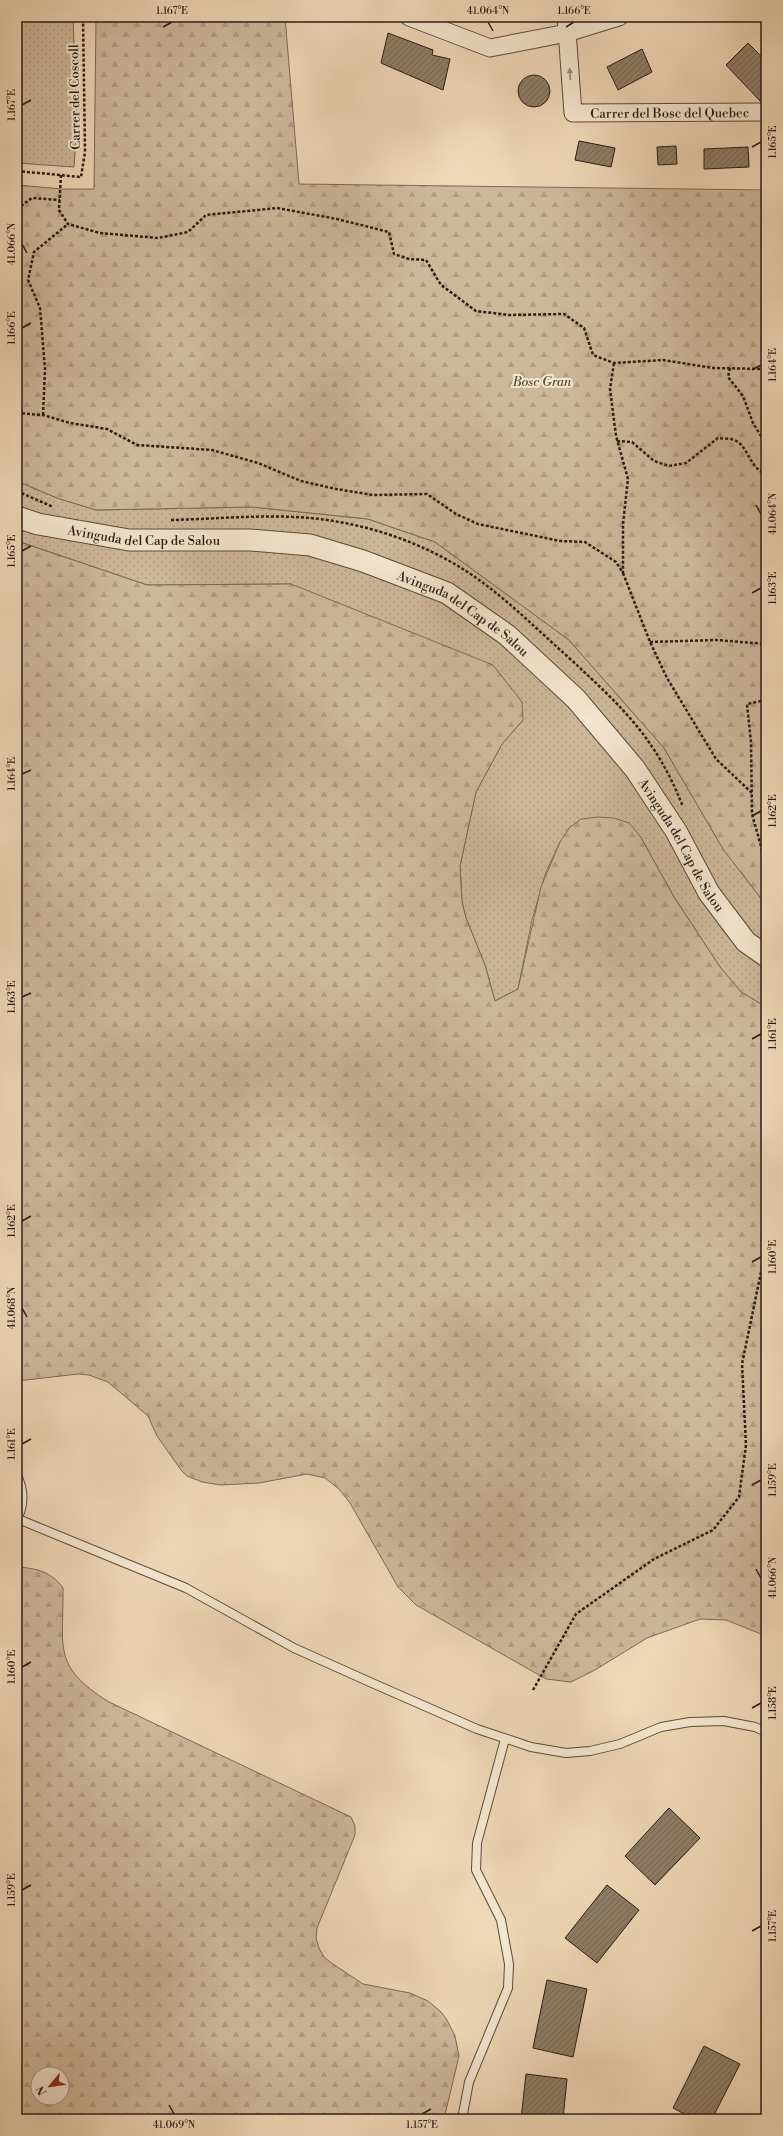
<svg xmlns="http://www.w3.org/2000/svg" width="783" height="2136" viewBox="0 0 783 2136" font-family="'Libre Bodoni',serif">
<defs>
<pattern id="grass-dots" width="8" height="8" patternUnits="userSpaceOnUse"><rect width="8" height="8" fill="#cdb89a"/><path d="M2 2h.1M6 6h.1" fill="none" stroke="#b09e84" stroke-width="1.8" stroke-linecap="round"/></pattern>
<pattern id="forest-firs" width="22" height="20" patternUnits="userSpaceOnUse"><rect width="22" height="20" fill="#cdb89a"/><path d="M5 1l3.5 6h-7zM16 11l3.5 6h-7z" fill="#b09e84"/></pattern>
<pattern id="building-hatch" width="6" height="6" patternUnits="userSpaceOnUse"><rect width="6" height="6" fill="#8f7e68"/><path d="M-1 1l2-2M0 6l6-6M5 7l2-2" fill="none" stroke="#756654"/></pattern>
</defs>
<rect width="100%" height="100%" fill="#efd8b6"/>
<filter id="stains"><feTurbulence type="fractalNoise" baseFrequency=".005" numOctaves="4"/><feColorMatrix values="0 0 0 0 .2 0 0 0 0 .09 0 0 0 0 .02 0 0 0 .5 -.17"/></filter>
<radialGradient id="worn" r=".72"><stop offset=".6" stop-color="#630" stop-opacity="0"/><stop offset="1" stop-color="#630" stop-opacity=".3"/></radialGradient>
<path fill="url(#grass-dots)" stroke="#7a6a57" d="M17 17H73L77 126 74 167 17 163Z
M17 481 57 498 96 510 252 507 368 519 435 542 569 640 664 748 723 849 766 905V1007L741 992 720 967 674 897 640 836 560 842 546 872 532 920 518 989 495 1001 485 965 466 918 462 902 460 866 476 792 502 744 523 720 291 584 147 585 17 541Z"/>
<path fill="url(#forest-firs)" stroke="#7a6a57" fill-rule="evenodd" d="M96 17H285L299 184 766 190V905L723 849 664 748 569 640 435 542 368 519 252 507 96 510 57 498 17 481V185L62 189H94Z
M17 541 147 585 291 584 493 665 522 702 523 720 502 744 476 792 460 866 462 902 466 918 485 965 495 1001 518 989 541 887 560 842 569 828 581 819 598 817 614 818 629 823 640 836 674 897 720 967 741 992 766 1007V1636L726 1620 700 1619 647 1638 595 1670 571 1682 546 1679 416 1605 398 1587 350 1503 339 1489 325 1478 307 1474 259 1483 221 1485 202 1482 187 1476 181 1470 157 1436 148 1416 108 1382 89 1375 78 1374 17 1381Z
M17 1567C36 1568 52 1572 63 1588 64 1647 51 1666 109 1702L351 1817 355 1826V1835L317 1928 316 1938 319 1948 324 1957 330 1962 363 1984 410 1993 428 2001 441 2012 447 2020 455 2036 459 2056 444 2119H17ZM38 2074H62V2098H38Z"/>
<path fill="url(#building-hatch)" stroke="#271c14" d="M388 33 433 50 432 55 450 59 443 90 381 63Z
M748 43 766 61V102H761L726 65Z
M642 49 652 72 618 90 607 67Z
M518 91a16 16 0 1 1 32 0a16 16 0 1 1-32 0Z
M579 141 615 148 611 167 575 160Z
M676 146 677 164 658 165 657 147Z
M748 147 749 167 704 169V149Z
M669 1808 700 1838 655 1885 625 1856Z
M607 1885 639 1910 597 1963 565 1938Z
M547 1980 587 1989 573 2057 533 2048Z
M704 2046 740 2064 712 2119H694L673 2108Z
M526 2074 567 2079 563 2119H521Z"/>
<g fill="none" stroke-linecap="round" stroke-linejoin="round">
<defs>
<path id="service" d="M17 1475C24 1490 25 1504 17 1519
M18 1519 186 1588 294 1648 372 1683 477 1729 531 1747 566 1753 590 1751 620 1744 661 1727 690 1722 724 1721 755 1727 766 1732
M462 2119 469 2082 508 1988 509 1964 501 1920 476 1870 477 1843 505 1739"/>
<g id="minor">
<path d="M409 17 490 48 567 33 619 17"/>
<path id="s1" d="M566 17 573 113 766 112"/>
</g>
<g id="tertiary">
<path id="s2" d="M17 517 38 524 129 540H250L310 545 363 561 447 593 507 635 576 699 635 769 676 831 709 893 746 942 766 956"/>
</g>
</defs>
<use href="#service" stroke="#594b3c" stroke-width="10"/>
<use href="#minor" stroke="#594b3c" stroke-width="19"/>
<use href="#tertiary" stroke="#594b3c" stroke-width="23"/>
<path stroke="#271c14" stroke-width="2.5" stroke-dasharray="3 2" stroke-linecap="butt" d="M17 171 81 177 85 152 83 17
M61 175 59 210 68 224 100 233 158 238 188 232 206 215 277 208 337 219 389 232 394 254 409 259 426 260 441 285 476 311 509 315 564 314 584 328 593 355 614 363 663 360 713 368 766 369
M17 209 32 198 60 200
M730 368 728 377 743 396 753 423 766 444
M17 413 43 415 70 423 107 429 137 445 212 450 258 463 301 481 336 489 373 495 427 494 456 514 478 524 560 541 585 542 616 562 623 573V524L628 479 616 436 610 389 614 363
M43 415 45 369 40 308 28 280 34 252 68 224
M617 441 632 442 654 461 669 466 686 463 718 438C723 439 730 438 734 440 748 445 748 466 766 475
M17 491 53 507
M171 520C216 519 264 514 310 518 374 524 440 548 491 589 517 609 542 634 567 656 620 705 656 737 683 807
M623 573 650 642 667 678 716 759 752 793
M650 642 716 640 766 644
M766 700 747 704 751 742 752 814 766 864
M533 1690 576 1614 654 1559 713 1530 739 1497 746 1445 742 1364 766 1248"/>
<use href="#service" stroke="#f5e6d0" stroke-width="8"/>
<use href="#minor" stroke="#f5e6d0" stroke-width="17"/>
<use href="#tertiary" stroke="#f5e6d0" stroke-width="21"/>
</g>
<defs><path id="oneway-solid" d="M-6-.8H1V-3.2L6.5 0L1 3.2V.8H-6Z"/></defs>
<use fill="#988b7b" href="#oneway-solid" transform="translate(570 74) rotate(-94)"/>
<path fill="none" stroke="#271c14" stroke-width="1.5" d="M488 22 493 31M163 27 172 22M566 27 574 22M22 105 31 100M752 147 761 142M22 244 27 253M22 328 31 323M752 370 761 365M756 505 761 514M22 551 31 546M752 593 761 588M22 774 31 770M752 816 761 811M22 997 31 993M752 1039 761 1034M22 1221 31 1216M752 1262 761 1257M22 1308 27 1317M22 1444 31 1439M752 1485 761 1480M756 1569 761 1578M22 1667 31 1662M752 1708 761 1703M22 1890 31 1885M752 1931 761 1926M169 2105 174 2114M422 2114 431 2109"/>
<g text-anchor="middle" stroke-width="4" stroke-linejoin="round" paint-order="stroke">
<g font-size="13" fill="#271c14" stroke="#f5e6d0">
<text transform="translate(74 97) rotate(-91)" y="5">Carrer del Coscoll</text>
<text dy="5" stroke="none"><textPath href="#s1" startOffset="193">Carrer del Bosc del Quebec</textPath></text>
<text dy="5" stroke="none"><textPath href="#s2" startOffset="129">Avinguda del Cap de Salou</textPath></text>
<text dy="5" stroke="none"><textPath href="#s2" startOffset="465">Avinguda del Cap de Salou</textPath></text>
<text dy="5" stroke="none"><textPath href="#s2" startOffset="789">Avinguda del Cap de Salou</textPath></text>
</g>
<g font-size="13" font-style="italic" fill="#594b3c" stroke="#f5e6d0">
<text x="542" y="386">Bosc Gran</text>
</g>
</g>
<rect width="783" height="2136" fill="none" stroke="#efd8b6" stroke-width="44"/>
<g transform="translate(50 2086) rotate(241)"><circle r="19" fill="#f5e6d0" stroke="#a39585"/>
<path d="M0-3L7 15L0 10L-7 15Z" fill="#8f2418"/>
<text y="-6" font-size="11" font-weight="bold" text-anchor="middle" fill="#271c14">N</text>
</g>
<rect x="22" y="22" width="739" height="2092" fill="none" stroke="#271c14" stroke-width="1.5"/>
<g font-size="10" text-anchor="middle" fill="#271c14">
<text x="172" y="14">1.167°E</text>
<text x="488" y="14">41.064°N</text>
<text x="574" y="14">1.166°E</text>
<text transform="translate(11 105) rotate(-90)" y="4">1.167°E</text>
<text transform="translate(772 142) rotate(-90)" y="4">1.165°E</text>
<text transform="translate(11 244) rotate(-90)" y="4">41.066°N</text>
<text transform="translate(11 328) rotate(-90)" y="4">1.166°E</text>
<text transform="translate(772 365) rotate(-90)" y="4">1.164°E</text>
<text transform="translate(772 514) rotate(-90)" y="4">41.064°N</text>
<text transform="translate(11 551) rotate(-90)" y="4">1.165°E</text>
<text transform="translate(772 588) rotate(-90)" y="4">1.163°E</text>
<text transform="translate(11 774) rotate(-90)" y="4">1.164°E</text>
<text transform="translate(772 811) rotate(-90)" y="4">1.162°E</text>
<text transform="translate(11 997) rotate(-90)" y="4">1.163°E</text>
<text transform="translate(772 1034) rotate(-90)" y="4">1.161°E</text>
<text transform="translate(11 1221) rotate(-90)" y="4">1.162°E</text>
<text transform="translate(772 1257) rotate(-90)" y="4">1.160°E</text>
<text transform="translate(11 1308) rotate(-90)" y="4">41.068°N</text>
<text transform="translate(11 1444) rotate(-90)" y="4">1.161°E</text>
<text transform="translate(772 1480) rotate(-90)" y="4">1.159°E</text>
<text transform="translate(772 1578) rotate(-90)" y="4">41.066°N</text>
<text transform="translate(11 1667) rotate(-90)" y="4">1.160°E</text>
<text transform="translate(772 1703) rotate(-90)" y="4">1.158°E</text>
<text transform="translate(11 1890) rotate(-90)" y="4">1.159°E</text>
<text transform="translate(772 1926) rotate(-90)" y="4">1.157°E</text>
<text x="174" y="2128">41.069°N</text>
<text x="422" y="2128">1.157°E</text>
</g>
<rect width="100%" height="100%" filter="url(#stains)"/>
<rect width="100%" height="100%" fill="url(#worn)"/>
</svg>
